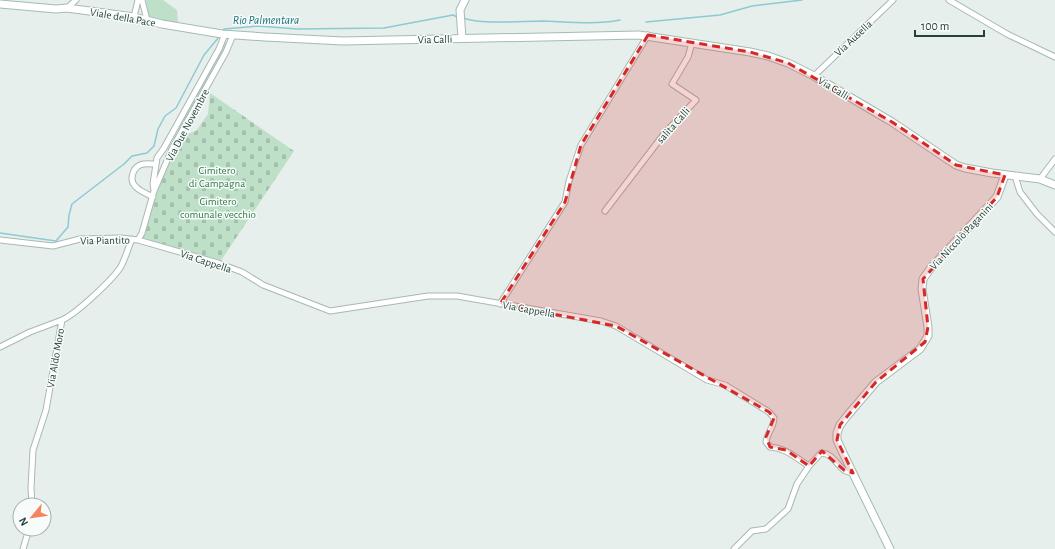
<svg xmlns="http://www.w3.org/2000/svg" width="1055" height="549" viewBox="0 0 1055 549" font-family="'Alegreya Sans',sans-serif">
<defs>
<pattern id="cemetery-stones" width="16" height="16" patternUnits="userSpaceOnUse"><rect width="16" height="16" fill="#bfe0c8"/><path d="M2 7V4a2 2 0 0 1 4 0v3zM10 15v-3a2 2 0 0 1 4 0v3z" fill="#a4c1ad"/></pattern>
</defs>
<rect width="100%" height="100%" fill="#e6efeb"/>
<path fill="url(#cemetery-stones)" d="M210 93 294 151 220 262 142 240 156 195 177 142 182 136 196 131 208 114Z"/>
<path fill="#bfe0c8" d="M146 0H163L177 10 178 23 149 17Z
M225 42 227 43 182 126 180 127 179 126Z"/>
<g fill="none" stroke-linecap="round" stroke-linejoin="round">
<path stroke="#8ec9d4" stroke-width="1.5" d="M463 18C482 25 521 21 543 21 569 22 595 25 620 20
M646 22 720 15 752 6 802 0
M222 32 224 29 258 26 297 29 384 28 453 15 457 17
M0 233 56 241 68 227 69 215 72 204 124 164 132 156 147 153 154 146 158 129 165 116 176 108 204 55 219 37"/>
<defs>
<path id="street" d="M142 0 147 20
M949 0 1007 34 1055 57
M67 8 76 0
M134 17 138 0
M814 76 893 0
M1015 176 1020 192 1037 214 1055 232
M1040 179 1055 159
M154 190 153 184 157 158 164 148 219 49 225 34
M153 197C147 194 140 191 136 187 129 181 132 169 140 165 145 163 151 164 156 164
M605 211 664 134 696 100 672 84 688 57 692 43
M0 240 53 246 80 239 121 238 138 240 218 263 242 272 263 285 330 311 428 296H457L601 321 616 326 707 380 725 385 769 412 774 418C774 427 767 433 766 442L770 447C786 448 796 458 809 466L821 453C832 453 836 464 844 470 846 472 850 472 853 473
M138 240 142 233 154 191 172 149 226 52 233 35
M500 304 565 202 569 181 581 145 648 35
M0 347 30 332 62 320
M32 505 31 488 33 450 46 410 62 320C76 314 111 281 120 268 125 260 128 248 132 239
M23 549 29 529
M734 549 752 531 766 529 788 509 797 484 809 466"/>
<path id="secondary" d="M0 4 56 9 67 8 134 17 162 24 222 34 265 37 343 41 639 35 750 52 768 56 788 63 814 76 892 122 956 165 965 168 992 173 1040 179 1055 185
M462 38 460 10 465 0
M890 549 844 455 837 440V433L840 425 847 416 876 382 920 349 928 336V327L922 289 923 279 930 269 997 197 1005 175"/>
</defs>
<use href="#street" stroke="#a8b8b2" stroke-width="7"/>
<use href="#secondary" stroke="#a4bbb3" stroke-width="9"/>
<use href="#street" stroke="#fff" stroke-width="5"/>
<use href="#secondary" stroke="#fff" stroke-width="7"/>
</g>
<path fill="#d62828" fill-opacity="0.2" stroke="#d62828" stroke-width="3" stroke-dasharray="8 5" stroke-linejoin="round" d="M648 35 750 52 788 63 892 122 956 165 1005 175 997 197 923 279 928 327 925 342 876 382 840 425 837 440 853 473 844 470 822 451 809 466 786 450 770 447 766 437 774 418 769 412 616 326 500 304 565 202 581 145Z"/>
<g text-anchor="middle" stroke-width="3" stroke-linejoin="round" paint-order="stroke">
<g font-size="11" fill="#24423a" stroke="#f7fbf9">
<text transform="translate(123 17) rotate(10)" y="4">Viale della Pace</text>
<text transform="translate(853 38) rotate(-43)" y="4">Via Ausella</text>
<text transform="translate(435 39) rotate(-1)" y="4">Via Calli</text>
<text transform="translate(834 88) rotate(31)" y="4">Via Calli</text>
<text transform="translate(187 125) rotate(-62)" y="4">Via Due Novembre</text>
<text transform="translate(673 125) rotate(-48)" y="4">salita Calli</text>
<text transform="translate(961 236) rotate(-47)" y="4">Via Niccolò Paganini</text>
<text transform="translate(105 240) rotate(-1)" y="4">Via Piantito</text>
<text transform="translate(206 261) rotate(18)" y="4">Via Cappella</text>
<text transform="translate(529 309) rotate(10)" y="4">Via Cappella</text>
<text transform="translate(55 358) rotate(-80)" y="4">Via Aldo Moro</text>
</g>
<g font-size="11" fill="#2d7a4b" stroke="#f7fbf9">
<text x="217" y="174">Cimitero<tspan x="217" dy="13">di Campagna</tspan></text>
<text x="218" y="205">Cimitero<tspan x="218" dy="13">comunale vecchio</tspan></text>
</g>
<g font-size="12" font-style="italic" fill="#1c6f80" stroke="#f7fbf9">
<text x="266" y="24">Rio Palmentara</text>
</g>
</g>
<g transform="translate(32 517) rotate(241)"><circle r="19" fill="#f7fbf9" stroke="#a3b1ad"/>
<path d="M0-3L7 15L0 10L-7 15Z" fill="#f4845f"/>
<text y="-6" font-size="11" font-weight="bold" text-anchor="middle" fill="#24423a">N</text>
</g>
<path d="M915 30v6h69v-6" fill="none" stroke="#24423a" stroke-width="2"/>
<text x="921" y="30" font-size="12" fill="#24423a" stroke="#f7fbf9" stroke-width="3" paint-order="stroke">100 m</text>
</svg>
